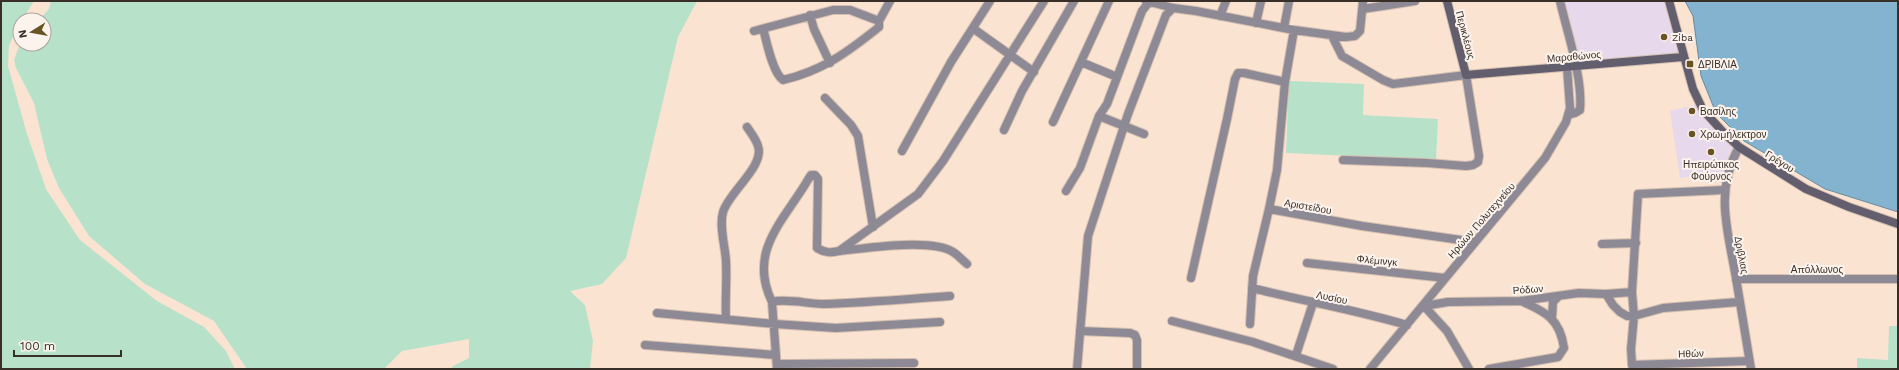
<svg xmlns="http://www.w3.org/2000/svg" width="1899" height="370" viewBox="0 0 1899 370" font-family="'Work Sans',sans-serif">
<rect width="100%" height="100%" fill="#fbe3d2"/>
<path fill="#e7d8eb" d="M1565 1H1665L1679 55 1577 62Z
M1695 105 1734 149 1723 180 1714 174 1680 178 1670 111Z"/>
<path fill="#b7e2c9" d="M1 1H34L22 20H20V24L9 45 8 66 27 134 46 189 80 240 157 301 204 327 226 351 235 369H1Z
M51 1H697L678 37 626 258 602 284 570 291 585 305 593 341 590 369H451L453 366 469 358V339L402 351 384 369H247L214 321 145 284 89 236 59 188 47 159 34 103 16 68 14 60 20 44H44V20H39L49 9Z
M1289 81 1364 84 1363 115 1438 119 1436 160 1286 153Z
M1889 326H1898V369H1857V358L1888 360Z"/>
<path fill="#83b3ce" stroke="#6c8b9c" d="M1685 1H1898V212L1825 189 1744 141 1716 113 1701 76 1693 16Z"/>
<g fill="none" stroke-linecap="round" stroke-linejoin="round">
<defs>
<path id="minor" d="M1146 1 1173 8 1196 11 1294 30 1346 37 1355 36 1360 31 1363 1
M1560 1C1567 32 1583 78 1580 110L1575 113 1568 115
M1363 9 1415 1
M810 15 814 29 830 63
M1220 16 1226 1
M879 21V27C848 52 822 71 783 80 773 73 767 44 764 32L765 28 833 10H850L879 21 890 1
M1256 23 1261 1
M1284 28 1289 1
M974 29 1034 72
M1294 30 1285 82 1277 170 1269 209 1362 226 1475 242
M754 31 765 28
M1332 36 1342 56 1383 80 1393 84 1466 75 1479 156 1478 162 1473 165 1466 166 1427 163 1343 160
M1081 62 1117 77
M825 98 851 125 858 136 873 227
M1099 116 1107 104 1142 11 1150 1
M1053 122 1109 1
M1004 130 1022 91 1074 1
M902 151 951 62 990 1
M1066 191 1080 168 1099 116 1144 134
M1602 244 1636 243
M840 251C865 248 932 238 953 252 958 255 962 260 967 264
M1307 263 1445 278
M1191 278 1227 119 1235 79 1238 73H1244L1285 82
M1736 279H1898
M1252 288C1304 301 1356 310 1407 325
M1606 294 1613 305 1620 312 1627 316H1634L1663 308 1739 302
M772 302C786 298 808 304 824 304 865 303 908 299 950 296
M1424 306 1448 302 1520 301 1579 293 1606 294 1632 292
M1424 306 1447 331 1469 369
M657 313 775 324 836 328 940 322
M1552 318 1553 302 1559 296
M726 319C725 300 727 280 726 261 725 245 719 227 723 212 729 192 765 166 758 146 756 139 751 133 747 127
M1172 321 1253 342 1333 369
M1250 324 1253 276 1269 209
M1080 331 1130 333 1135 335 1137 340V369
M645 345 776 355
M1296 355 1313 303
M777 364 914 363
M1632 365 1631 349 1634 316 1632 292 1638 194 1724 190
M1632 365 1749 361
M777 369 772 302C747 250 785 220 809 178L811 175H815L818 179 817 248C825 253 831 253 839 251L918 194 943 161 1044 1
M1077 369 1088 236 1128 114 1166 15 1173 8
M1370 369 1545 158 1566 122 1570 108 1567 67
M1489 369 1558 357 1564 348C1560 319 1546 312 1521 301"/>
<path id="tertiary" d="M1739 147C1714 192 1728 231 1736 278 1741 308 1746 339 1751 369"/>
<path id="secondary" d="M1447 1 1466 75 1683 57
M1669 1 1693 89 1703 110 1723 132 1739 147 1806 189 1849 207 1898 224"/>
</defs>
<use href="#minor" stroke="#d4bfb0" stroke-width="10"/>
<use href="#tertiary" stroke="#d4bfb0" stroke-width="10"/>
<use href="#secondary" stroke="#d4bfb0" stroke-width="10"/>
<use href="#minor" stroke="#8d8a95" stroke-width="8"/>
<use href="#tertiary" stroke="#8d8a95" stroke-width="8"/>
<use href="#secondary" stroke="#625e6d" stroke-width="8"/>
</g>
<g fill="#685322" stroke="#fdf3ed" stroke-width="1.5">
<circle cx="1664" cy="37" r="4"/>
<rect x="1686" y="60" width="8" height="8" rx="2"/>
<circle cx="1692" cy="111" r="4"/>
<circle cx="1692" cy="134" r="4"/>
<circle cx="1711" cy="152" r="4"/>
</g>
<g text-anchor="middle" stroke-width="4" stroke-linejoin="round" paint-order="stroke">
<g font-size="10" fill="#382f29" stroke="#fdf3ed">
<text transform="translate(1466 35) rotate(75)" y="4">Περικλέους</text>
<text transform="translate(1574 56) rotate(-5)" y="4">Μαραθώνος</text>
<text transform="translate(1780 161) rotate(32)" y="4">Γρέγου</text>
<text transform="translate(1308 206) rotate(10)" y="4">Αριστείδου</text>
<text transform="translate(1481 220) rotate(-49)" y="4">Ηρώων Πολυτεχνείου</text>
<text transform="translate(1742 255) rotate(79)" y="4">Δριβλιας</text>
<text transform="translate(1377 260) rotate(6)" y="4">Φλέμινγκ</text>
<text x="1817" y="273">Απόλλωνος</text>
<text transform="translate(1528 289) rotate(-4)" y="4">Ρόδων</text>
<text transform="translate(1332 297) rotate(12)" y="4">Λυσίου</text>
<text transform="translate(1691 353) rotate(-2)" y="4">Ηθών</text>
</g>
<g font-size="10" fill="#382f29" stroke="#fdf3ed" text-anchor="start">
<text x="1672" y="41">Ziba</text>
<text x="1698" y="68">ΔΡΙΒΛΙΑ</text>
<text x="1700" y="115">Βασίλης</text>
<text x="1700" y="138">Χρωμήλεκτρον</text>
<text x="1711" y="168" text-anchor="middle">Ηπειρώτικος<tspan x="1711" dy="12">Φούρνος</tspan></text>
</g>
</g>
<rect width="1899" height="370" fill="none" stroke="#382f29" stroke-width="4"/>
<g transform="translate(32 32) rotate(259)"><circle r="19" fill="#fdf3ed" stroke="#aea59f"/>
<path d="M0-3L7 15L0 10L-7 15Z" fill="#685322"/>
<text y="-6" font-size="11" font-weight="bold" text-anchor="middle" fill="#382f29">N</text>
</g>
<path d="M14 350v6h107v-6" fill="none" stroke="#382f29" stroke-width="2"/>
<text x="20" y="350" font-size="12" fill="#382f29" stroke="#fdf3ed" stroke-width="3" paint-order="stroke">100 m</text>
</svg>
